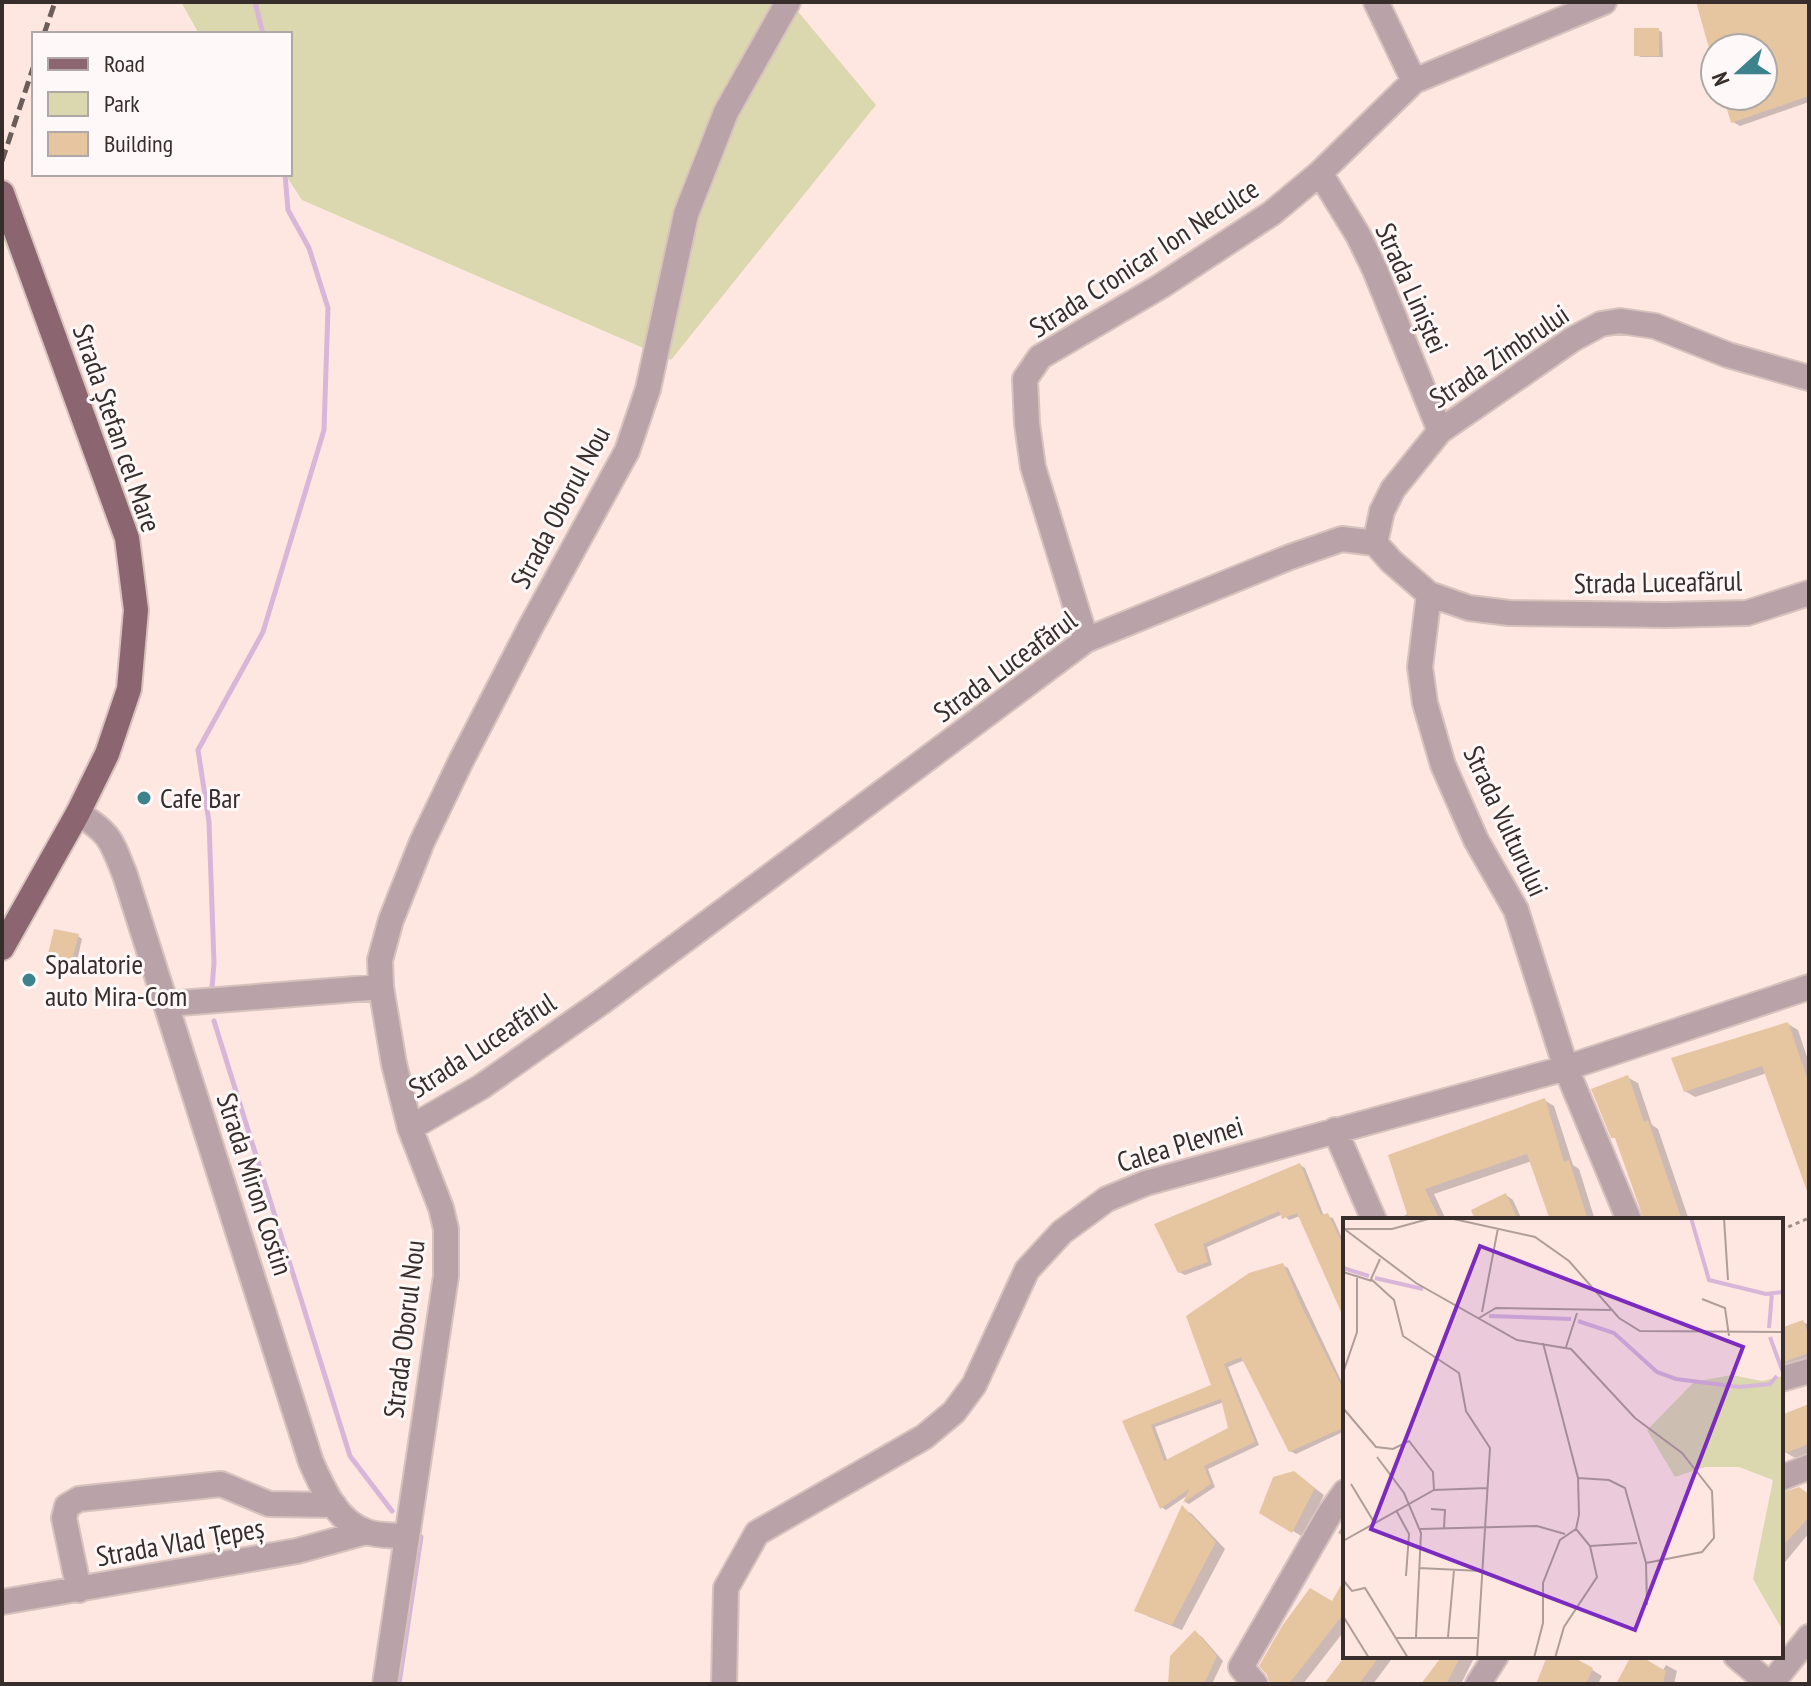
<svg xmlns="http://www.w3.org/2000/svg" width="1811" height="1686" viewBox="0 0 1811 1686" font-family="'PT Sans Narrow',sans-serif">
<rect width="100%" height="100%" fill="#ffe7e1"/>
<path fill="#dbd7ae" d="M181 2H790L876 105 671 360 302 200 285 174H290V34H199Z"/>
<path fill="#0003" fill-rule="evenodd" d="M1698 2H1809V102L1740 126 1733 122 1725 96H1763V48H1715V61Z
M1658 30 1662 32 1663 57H1641L1636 55Z
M78 936 82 939 77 961 50 953Z
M1788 1024 1798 1030 1809 1063V1190L1767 1073 1695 1097 1685 1091Z
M1627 1077 1638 1083 1652 1125 1658 1129 1689 1220H1646Z
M1544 1100 1554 1106 1573 1165 1579 1169 1595 1220H1552L1532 1161 1434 1194 1446 1220H1397L1409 1213 1390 1156Z
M1300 1165 1305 1168 1324 1216 1333 1218 1345 1245V1316L1300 1216 1289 1220 1283 1214 1207 1247 1212 1265 1185 1275 1179 1272 1157 1225Z
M1506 1195 1513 1200 1522 1220H1477Z
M1282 1265 1288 1268 1345 1389V1431L1296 1454 1290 1451 1245 1360 1228 1367 1259 1445 1208 1469 1215 1487 1189 1504 1185 1502 1188 1495 1166 1510 1161 1507 1124 1422 1214 1386 1189 1317ZM1224 1402 1231 1429 1168 1462 1155 1427Z
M1803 1322 1809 1325V1367L1781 1377V1330Z
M1809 1406V1453L1795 1458 1785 1452 1781 1440V1417Z
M1294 1473 1324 1495 1303 1537 1262 1512Z
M1781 1494 1809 1495V1533L1781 1567Z
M1182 1508 1192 1514 1225 1549 1182 1630 1147 1616Z
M1345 1522V1537L1338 1533Z
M1345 1582V1630L1303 1684H1271L1333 1603Z
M1195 1633 1202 1637 1223 1661 1212 1684H1172Z
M1347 1656H1394L1373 1684H1326Z
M1445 1656H1475L1461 1684H1423Z
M1550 1656H1570L1602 1676 1598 1684H1538Z
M1666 1665 1677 1671 1674 1684H1655Z"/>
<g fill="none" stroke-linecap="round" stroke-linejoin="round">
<path stroke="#d7b6d9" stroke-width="5" d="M255 2 263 34
M212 988 214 963 209 822 198 750 263 632 324 430 328 308 309 248 288 210 285 174
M214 1021 350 1456 392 1511
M399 1684 421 1537"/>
</g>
<path fill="#e6c5a1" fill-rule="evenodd" d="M1696 2H1809V96L1731 123 1723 96H1763V48H1709Z
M1634 28H1659V56H1634Z
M54 929 79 934 72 960 48 954Z
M1788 1022 1809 1083 1807 1191 1762 1066 1684 1092 1671 1058Z
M1628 1075 1644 1122 1648 1120 1682 1220H1644L1615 1138H1611L1591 1089Z
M1545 1098 1564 1162 1569 1160 1588 1220H1550L1527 1154 1425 1189 1440 1220H1409L1388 1155Z
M1300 1163 1321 1215 1328 1213 1345 1250V1321L1297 1213 1282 1219 1279 1211 1203 1244 1208 1262 1178 1273 1154 1224Z
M1506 1193 1518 1220H1475L1471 1210Z
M1283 1263 1302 1307 1345 1393V1427L1289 1452 1241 1357 1224 1364 1255 1442 1204 1466 1211 1484 1183 1503 1189 1489 1160 1509 1122 1421 1211 1385 1186 1316 1249 1273ZM1221 1399 1228 1428 1164 1461 1151 1425Z
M1803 1320 1809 1336V1353L1781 1363V1328Z
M1809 1404V1444L1783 1454 1781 1415Z
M1294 1471 1315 1488 1292 1533 1259 1513 1273 1477Z
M1799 1487 1809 1494V1517L1781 1548V1493Z
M1182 1505 1216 1542 1172 1625 1134 1611Z
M1345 1578V1612L1289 1684H1270L1267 1675 1259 1666 1282 1626 1310 1588 1332 1601Z
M1195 1630 1217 1656 1204 1684H1168L1170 1656Z
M1345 1656H1380L1359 1684H1324Z
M1442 1656H1461L1446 1684H1421Z
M1547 1656H1571L1593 1668 1586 1684H1536Z
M1631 1656H1640L1666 1671 1663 1684H1616Z"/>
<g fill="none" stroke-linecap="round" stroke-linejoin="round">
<defs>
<path id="minor" d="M1376 2 1414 81
M1320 173 1358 235 1375 270 1440 431
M1375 543 1382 511 1393 489 1440 431 1573 339 1601 324 1620 321 1655 326 1728 355 1809 378
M1429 594 1420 667 1425 703 1443 765 1476 840 1516 910 1566 1068 1629 1220
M1086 640 1033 467 1027 424 1025 379 1040 357 1161 286 1272 213 1320 173 1414 81 1604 2
M78 813C111 834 111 840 125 875L311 1462C323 1489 337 1522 367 1532 379 1536 394 1535 406 1537
M167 1004 381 987
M410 1128 481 1087 603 1001 1086 640 1290 557 1342 539 1375 543 1391 561 1429 594 1469 608 1509 613 1666 615 1747 613 1809 593
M1335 1130 1374 1220
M1781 1379 1809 1371
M1781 1478 1809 1467
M79 1590 64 1518 67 1506 79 1499 221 1484 269 1504 334 1505
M2 1602 297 1551 366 1532
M1736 1656 1769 1684
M385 1684 446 1276V1229L441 1208 410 1128 394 1064 381 987 380 960 391 920 422 842 461 761 531 626 627 451 648 389 686 214 726 112 788 2
M724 1684 726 1588 757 1533 924 1437 954 1412 974 1385 1027 1270 1062 1232 1107 1199 1146 1183 1566 1068 1809 987
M1255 1684 1241 1667 1330 1513 1345 1492
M1478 1684 1496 1656
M1771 1684 1809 1637"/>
<path id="major" d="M2 193 127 538 136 610 129 689 107 754 78 813 2 948"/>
</defs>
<use href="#minor" stroke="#d7c2bd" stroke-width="28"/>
<use href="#major" stroke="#d7c2bd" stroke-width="28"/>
<path stroke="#9e8d89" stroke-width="3" stroke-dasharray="4 4" stroke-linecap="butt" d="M1781 1230 1809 1218"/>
<use href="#minor" stroke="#b9a3a9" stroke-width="24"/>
<use href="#major" stroke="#8b6570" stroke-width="24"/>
<path stroke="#6a5d5a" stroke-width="5" stroke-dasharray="12 6" stroke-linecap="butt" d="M44 34 55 2
M2 161 34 65"/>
</g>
<g fill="#3d838e" stroke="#fef9f8" stroke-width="3">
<circle cx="144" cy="798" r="8"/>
<circle cx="29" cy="980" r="8"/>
</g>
<g text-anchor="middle" stroke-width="6" stroke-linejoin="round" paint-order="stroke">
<g font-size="28" fill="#372e2c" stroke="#fef9f8">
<text transform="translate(1144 258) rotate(-33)" y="10">Strada Cronicar Ion Neculce</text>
<text transform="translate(1412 288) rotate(66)" y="10">Strada Liniștei</text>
<text transform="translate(1499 356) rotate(-34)" y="10">Strada Zimbrului</text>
<text transform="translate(117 428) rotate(71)" y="10">Strada Ștefan cel Mare</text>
<text transform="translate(560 507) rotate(-62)" y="10">Strada Oborul Nou</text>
<text transform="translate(1658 582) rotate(-1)" y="10">Strada Luceafărul</text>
<text transform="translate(1005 666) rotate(-36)" y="10">Strada Luceafărul</text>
<text transform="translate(1506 821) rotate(65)" y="10">Strada Vulturului</text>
<text transform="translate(482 1045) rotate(-33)" y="10">Strada Luceafărul</text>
<text transform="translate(1180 1144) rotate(-17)" y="10">Calea Plevnei</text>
<text transform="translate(255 1184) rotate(72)" y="10">Strada Miron Costin</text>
<text transform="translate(404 1329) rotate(-83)" y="10">Strada Oborul Nou</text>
<text transform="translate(180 1542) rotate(-10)" y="10">Strada Vlad Țepeș</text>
</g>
<g font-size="28" fill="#372e2c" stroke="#fef9f8" text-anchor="start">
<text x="160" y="808">Cafe Bar</text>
<text x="45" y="974">Spalatorie<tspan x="45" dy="32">auto Mira-Com</tspan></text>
</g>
</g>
<g transform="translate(1343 1218)">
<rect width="440" height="440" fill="#ffe7e1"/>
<path d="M388 157 419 163 440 158V413L410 361 430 262 396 249H362L332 259 304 212 351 164Z" fill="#dbd7ae"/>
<path fill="none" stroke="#d7b6d9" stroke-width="4" d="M348 0 366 62 423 76 440 74M0 50 26 58M32 60 80 71M146 98 228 101M235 103 271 115 314 154 333 161 396 169 427 166 434 158M426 110 429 75M427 119 439 152"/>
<path fill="none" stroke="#af9d99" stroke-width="2" d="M106 0 192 19 226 43 276 100 297 113 440 114M381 0 385 62M0 10 73 65 174 122 228 131 292 200 339 235 369 273 371 320 359 334 303 345M2 11H49L89 0M37 41 28 61 51 82 60 118 116 155 123 193 147 230 134 440M0 54 29 63M359 81 382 90 386 118M139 94 155 10M136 100 153 90 269 92M223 129 234 95M0 155 14 114V60M0 190 33 229 50 231 66 223 90 254 91 272M34 239 61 275 78 315 73 419M235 260 266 262 282 270 303 345 304 387M8 266 31 304M88 291 102 292 101 310M53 292 66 316 63 358M77 311 194 308 222 316M0 323 91 272 144 270M247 328 294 325M76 350 138 353M0 362 9 373 22 370 65 440M0 398 26 440M105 419 111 352M52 420H134M191 440 200 405V365L217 322 233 311 236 297 235 260 200 125M212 440 221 409 254 359 247 328 233 311"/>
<path fill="#7b2cbf" fill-opacity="0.15" stroke="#7b2cbf" stroke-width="4" d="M137 28 400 129 292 412 28 311Z"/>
<rect width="440" height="440" fill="none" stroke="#372e2c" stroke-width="4"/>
</g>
<rect width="1811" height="1686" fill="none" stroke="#372e2c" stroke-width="8"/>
<rect x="32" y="32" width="260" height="144" fill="#fef9f8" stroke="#aea8a6" stroke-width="2"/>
<rect x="48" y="58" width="40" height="12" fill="#8b6570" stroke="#aea8a6" stroke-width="2"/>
<text x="104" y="72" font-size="24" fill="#372e2c">Road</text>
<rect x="48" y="92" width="40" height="24" fill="#dbd7ae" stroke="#aea8a6" stroke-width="2"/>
<text x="104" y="112" font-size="24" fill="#372e2c">Park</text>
<rect x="48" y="132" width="40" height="24" fill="#e6c5a1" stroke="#aea8a6" stroke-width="2"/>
<text x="104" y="152" font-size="24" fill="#372e2c">Building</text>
<g transform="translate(1739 72) rotate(249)"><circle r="38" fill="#fef9f8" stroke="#aea8a6" stroke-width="2"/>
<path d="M0-6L14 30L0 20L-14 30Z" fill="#3d838e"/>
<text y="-12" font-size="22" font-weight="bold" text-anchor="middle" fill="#372e2c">N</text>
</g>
</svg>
